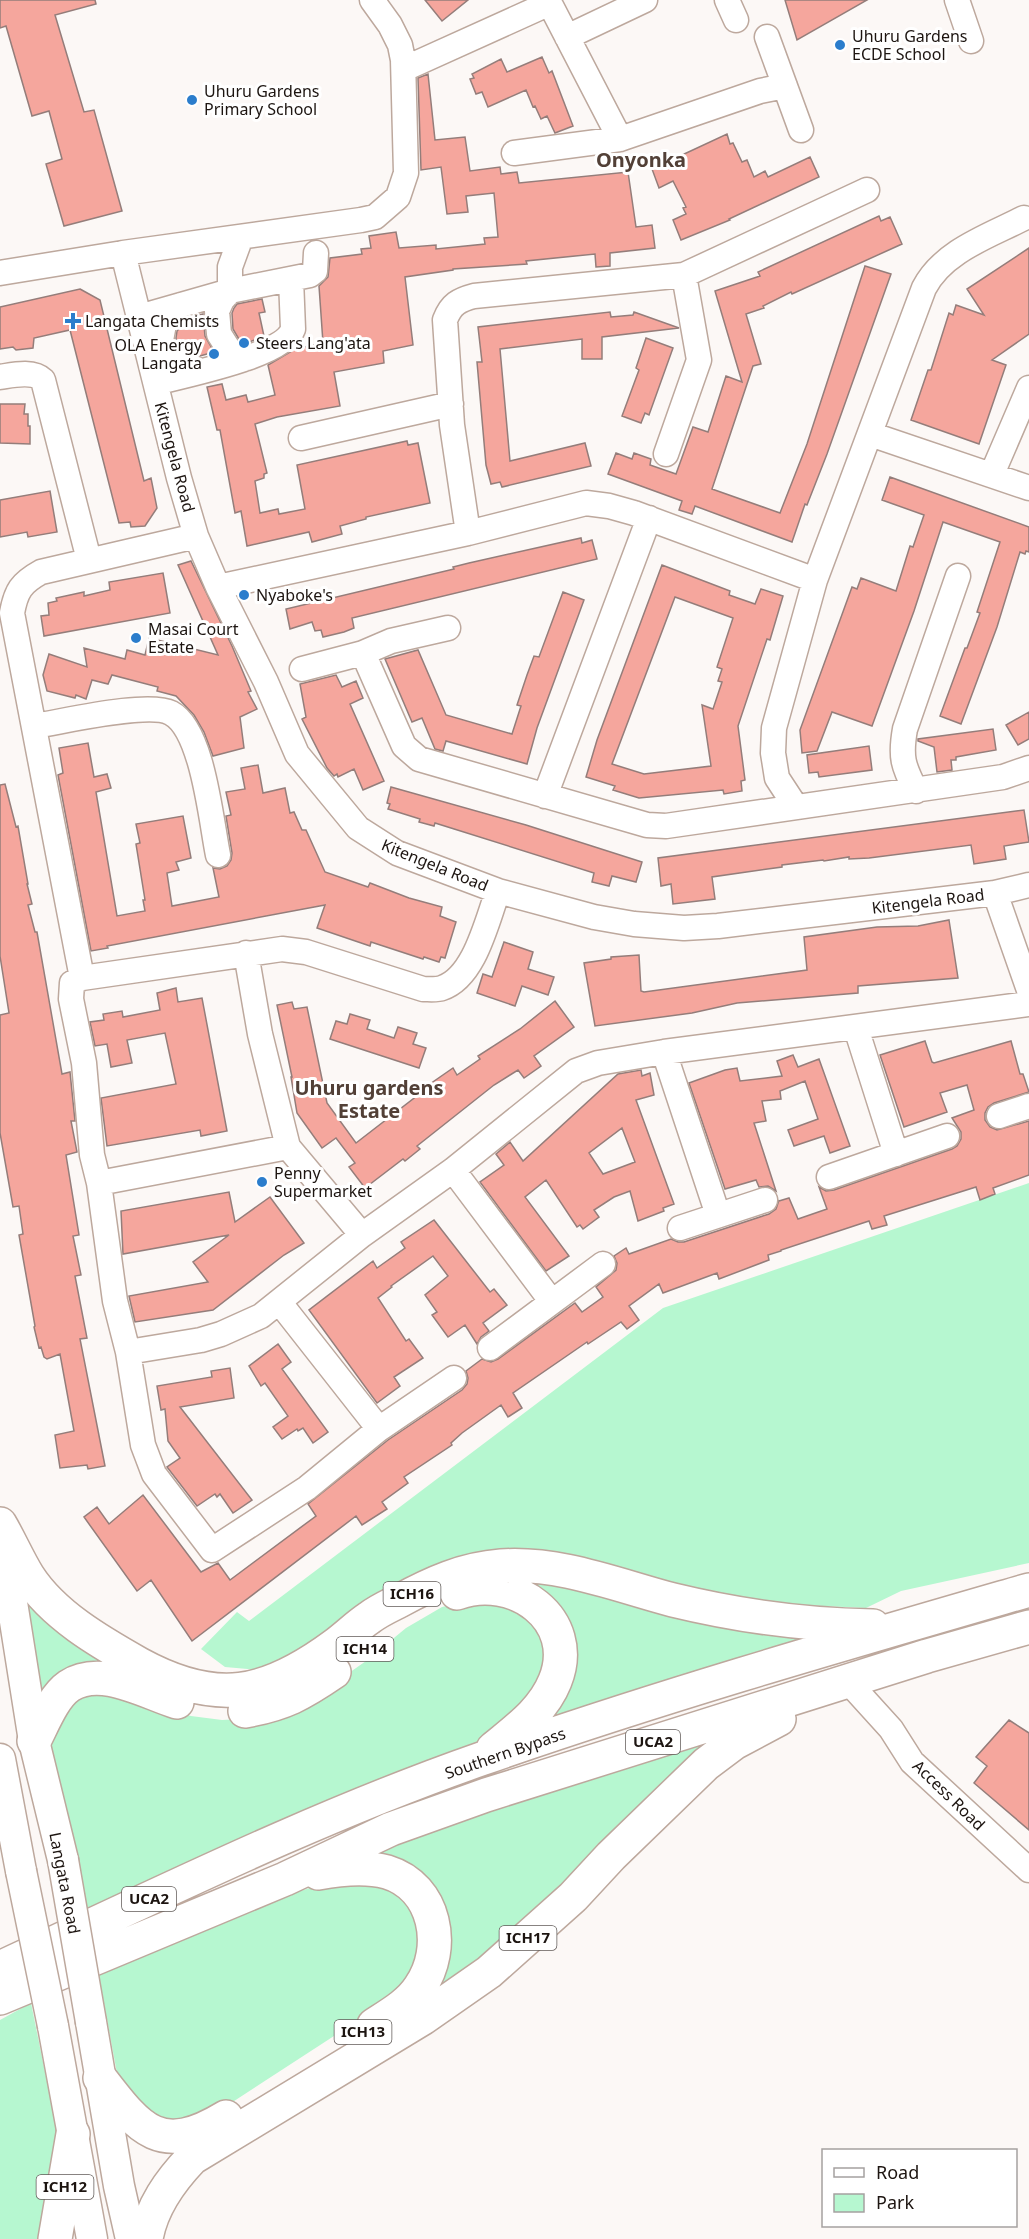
<svg xmlns="http://www.w3.org/2000/svg" width="1029" height="2239" viewBox="0 0 1029 2239" font-family="'Noto Sans',sans-serif">
<rect width="100%" height="100%" fill="#fcf8f6"/>
<path fill="#b6f7d0" d="M1029 1183V1563L901 1591 866 1608 780 1604 671 1586 516 1552 289 1659 259 1670 225 1667 201 1649 237 1612 249 1621 663 1308Z
M502 1577 546 1580 819 1633 513 1739 572 1668Z
M22 1581 107 1660 73 1670 41 1712Z
M481 1598 514 1605 542 1627 551 1659 542 1689 474 1747 82 1917 46 1749 74 1694 100 1689 191 1716 222 1720 259 1718 326 1689 366 1661 406 1628 442 1607Z
M721 1731 529 1926 431 1996 445 1944 363 1855Z
M370 1882 400 1895 411 1906 422 1931 419 1964 397 1995 228 2105 183 2124 151 2113 119 2084 98 1971 251 1907 319 1885Z
M31 2003 58 2136 46 2239H0V2020Z"/>
<path fill="#f5a69d" stroke="#947d7a" stroke-width="1.5" fill-rule="evenodd" d="M0 0H95L96 4 55 15 84 112 94 110 122 211 64 226 46 164 62 159 49 111 32 116 6 26 0 28Z
M425 0H468L442 21Z
M785 0H867L797 40Z
M542 57 549 73 552 71 573 126 555 133 547 116 541 119 535 106 533 107 526 90 488 107 482 92 476 94 470 79 474 78 472 74 501 59 507 72Z
M428 74 435 140 465 137 470 171 500 167 501 174 517 172 519 183 628 172 636 227 652 225 655 248 610 253V266L596 267 595 254 526 261 527 264 453 269V270L405 277 413 345 383 351 384 363 334 372 340 406 277 417 255 424 267 473 264 474V478L255 481 260 513 278 509 279 514 305 509 297 465 407 441 408 445 418 443 430 503 366 517V519L340 526 342 534 312 542 309 532 247 546 241 511 235 513 220 430H217L207 387 222 384 226 400 246 395 248 402 275 395 268 365 295 349 323 343 319 286 328 277 330 258 362 254 361 249 371 248 369 236 396 232 399 248 436 245V249L485 244 484 238 498 237 494 193 466 196 468 212 447 214 441 167 421 170 418 78Z
M727 134 730 144 733 143 742 162 747 160 754 177 765 171 768 177 810 157 819 177 729 219 730 220 681 240 673 220 686 214 683 208 686 207 673 181 659 188 652 169Z
M879 216 881 221 890 217 902 244 792 294 791 292 763 306 764 308 746 314 761 364 753 366 712 489 780 513 807 444 865 266 891 274 827 454 807 505 805 504 792 542 695 506 692 514 679 510 682 501 608 474 616 453 632 459 634 453 651 459 650 465 676 474 693 427 708 432 726 376 742 382 715 291 760 276 758 272Z
M1029 248V334L992 360 1006 365 979 444 911 420 928 370H931L949 313 953 315 956 305 984 315 967 289Z
M80 289 100 300 144 481 151 478 157 508 145 526 131 527 130 522 119 523 70 330 34 338 33 348 16 350 13 347 0 349V307Z
M262 299 265 312 259 313 264 336 247 343 240 341 233 329 232 313 234 308 237 304Z
M610 312 611 317 633 315 634 312 679 328 602 337V359H582V339L500 349 510 461 585 443 591 466 502 487 500 482 491 484 486 465 477 362H482L478 327Z
M203 314 205 336 214 352 200 356 177 344 176 338 177 331 189 318Z
M646 338 673 348 649 415 645 413 641 423 622 416 639 370 636 368Z
M0 404H25L24 414H28V426H30V444L0 443Z
M890 477 1029 527V552L1026 551 1025 554 1020 552 997 627 961 724 940 716 965 648H967L980 613 977 612 1000 542 943 522 914 611 872 726 832 712 817 751 802 753 800 730 852 587 857 589 861 578 896 591 910 546 913 547 924 515 882 500Z
M50 491 57 532 28 537 27 532 0 537V500Z
M581 538 582 543 592 540 597 559 352 618 354 628 344 632 323 637 321 630 315 631 312 622 290 629 286 609 454 569 453 567 469 563Z
M191 561 232 646 251 691 248 692 257 709 240 717 244 748 213 756 204 732 194 715 176 696 157 691 158 687 112 675 108 684 92 680 86 699 76 695 75 698 47 691 43 675 49 654 87 667 84 648 125 659 127 650 145 655 149 638 218 655 178 565Z
M662 565 730 591 729 595 755 604 761 589 783 596 770 640 767 639 738 726 745 780 741 781 742 791 724 794 723 790 639 798 613 790 615 786 586 777 597 740ZM675 597 733 618 717 667 722 669 718 681 722 682 713 709 702 705 711 766 644 774 612 764Z
M163 573 170 613 44 636 41 616 49 615 48 603 57 601 56 598 84 592V596L110 590 109 582Z
M563 592 584 600 537 728 527 764 446 741 443 751 435 749 422 718 412 722 385 659 418 650 446 715 512 734 521 706 517 705 527 675 534 656 539 657Z
M336 675 342 687 356 681 363 698 350 704 384 781 363 790 354 769 338 777 337 774 334 776 327 768 302 719 306 717 300 684Z
M1029 712V739L1018 745 1006 725Z
M993 729 996 750 956 757V760H951L952 770 937 772 934 747 918 741V739Z
M88 743 94 777 107 774 111 788 96 792 117 916 145 911 143 900H145L136 844 140 843 136 824 183 816 191 858 176 862 179 870 167 873 172 906 219 897 213 868 220 869 227 866 231 860 232 853 226 816 231 815 226 792 245 789 241 768 258 765 263 793 285 788 290 813 294 812 302 830H306L325 872 368 887 370 883 409 898 442 907 440 916 456 922 445 958 441 957 439 962 424 957 423 959 371 942 370 946 317 928 325 905 107 946 108 948 91 951 58 775 63 773 59 748Z
M869 746 872 770 819 777 818 772 809 773 807 755Z
M5 784 16 827 18 826 28 884H27L32 904 28 905 35 932H37L62 1074 70 1072 75 1121H71L77 1152 66 1155 79 1235 73 1236 81 1275 75 1276 87 1338 80 1339 105 1466 88 1469 87 1465 60 1468 55 1435 74 1431 60 1354 47 1359 44 1357 41 1347 39 1348 34 1327 35 1326 19 1235 23 1234 19 1206 13 1207 0 1133V1015L9 1013 0 956V785Z
M391 787 526 825 642 862 636 882 612 876 609 886 592 882 594 873 435 823 434 826 419 822 420 819 388 809 390 804 387 803Z
M1024 810 1029 842 1004 846 1006 859 974 864 971 845 869 858 849 859V857L824 861 823 860 782 865V867L712 877 715 899 673 904 671 884 661 886 658 858Z
M949 920 958 978 858 986V993L737 1003 692 1013 595 1026 584 963 611 959V957L639 955 641 991 644 992 807 970 804 937 877 927 918 926Z
M504 942 533 952 528 969 554 977 548 995 522 986 515 1006 477 993 483 974 492 977Z
M176 988 178 1002 202 998 227 1131 201 1136 200 1130 107 1146 101 1098 176 1084 165 1033 127 1040 132 1063 111 1067 107 1044 95 1046 90 1022 104 1020 103 1014 122 1011 123 1017 160 1010 157 993Z
M555 1001 574 1027 534 1056 541 1066 524 1078 518 1070 494 1085 417 1146 420 1149 405 1161 403 1159 365 1188 349 1167 355 1163 336 1138 322 1148 297 1113 291 1077H292L277 1005 292 1002 294 1009 307 1007 327 1103 356 1143 418 1095 417 1093 453 1068 457 1075 480 1059 478 1056 520 1029Z
M350 1014 370 1020 367 1029 394 1038 398 1027 417 1033 413 1044 426 1048 419 1068 330 1039 336 1021 347 1024Z
M925 1041 932 1062 934 1063 1011 1041 1020 1074H1023L1029 1092 994 1103 988 1107 985 1113V1120L990 1127 997 1130 1029 1121V1175L993 1188 995 1194 980 1200 976 1187 884 1216 887 1225 872 1229 869 1221 781 1250V1251L768 1255 769 1260 719 1279 717 1273 663 1293 659 1284 629 1306 639 1320 627 1329 621 1322 588 1344 587 1342 513 1393 522 1408 508 1417 501 1405 462 1433 451 1443 452 1445 404 1477 408 1483 382 1502 387 1509 362 1525 356 1516 192 1641 151 1580 137 1591 84 1517 97 1507 109 1524 143 1495 201 1572 218 1563 230 1580 316 1516 308 1504 388 1440 462 1390 467 1384 468 1378 466 1371 482 1359 491 1362 498 1359 575 1303 582 1312 603 1297 596 1287 616 1270 617 1263 614 1256 626 1248 629 1254 671 1239 678 1242H684L769 1214 776 1209 779 1200V1201L789 1198 798 1219 827 1209 819 1187 826 1191 834 1190 952 1149 957 1146 961 1139V1132L952 1118 974 1110 967 1085 940 1093 947 1112 904 1127 880 1055Z
M793 1055 798 1067 819 1059 850 1146 830 1153 824 1136 794 1146 788 1130 818 1119 805 1081 780 1091 781 1099 762 1101 766 1121 754 1123 776 1191 768 1186 759 1187 756 1180 725 1189 689 1083 725 1070 737 1068 740 1081 782 1076 777 1061Z
M641 1070 642 1076 650 1073 654 1095 636 1100 674 1204 663 1208 664 1211 638 1221 630 1191 614 1197 594 1210 599 1217 583 1229 580 1225 577 1227 546 1180 525 1197 569 1256 546 1271 480 1182 504 1165 496 1154 510 1142 523 1161 618 1074ZM622 1128 635 1162 603 1174 589 1153Z
M229 1192 235 1222 270 1197 304 1243 284 1255 213 1310 135 1322 129 1296 208 1282 193 1262 229 1235 123 1254 121 1211Z
M434 1220 490 1292 494 1289 507 1305 483 1323 489 1331 481 1337 477 1344 465 1325 448 1337 432 1315 437 1312 425 1295 448 1276 433 1256 391 1286 392 1287 378 1298 406 1341 409 1339 423 1358 394 1377 400 1386 377 1403 309 1310 373 1261 377 1268 405 1248 401 1242Z
M278 1344 291 1362 282 1369 328 1432 313 1443 303 1428 298 1431 297 1429 282 1439 273 1427 288 1416 265 1383 261 1386 249 1366Z
M230 1368 234 1398 180 1407 252 1500 233 1513 220 1494 217 1497 215 1494 197 1506 167 1467 180 1458 168 1441 165 1409 161 1410 157 1386 212 1377 211 1371Z
M1009 1720 1029 1733V1830L974 1783 987 1766 976 1757Z"/>
<g fill="none" stroke-linecap="round" stroke-linejoin="round">
<defs>
<path id="minor" d="M548 0 620 139
M727 0 736 20
M957 0 971 41
M567 37 645 0
M767 37 801 130
M404 69 550 3
M514 153 620 139 760 91 785 86
M241 237 230 267V291L222 300 217 311 219 334 231 353 247 358
M123 253 179 478 196 536 218 587 266 682 297 754 358 828 397 853 498 891 594 917 634 924 684 928 718 926 995 893 1029 885
M0 273 123 253 361 220 375 217 398 197 406 173 403 60 400 45 390 25 372 0
M181 305 164 324 159 351 199 371
M139 317 230 291 310 275 315 271 316 253
M0 377C13 375 33 370 43 380L89 560
M156 383C184 375 284 356 293 329L291 279
M870 434 1029 488
M301 438 451 404
M666 454 699 360 684 275
M992 474 1029 388
M468 533 452 425 445 320C451 304 459 300 474 296L684 275 867 190
M218 587 468 533 586 503 609 506 634 513 815 580
M363 653 404 746 419 759 647 825 666 826 1003 777 1029 768
M302 669 363 653 391 641 448 628
M34 726C62 722 148 701 171 713 203 730 211 821 218 855
M916 791C903 766 900 757 905 729L958 576
M545 796 649 518
M796 807 777 778 773 753 774 728 815 580 924 288C943 251 989 236 1024 218
M995 893 1029 990
M246 953 260 1034 288 1147 362 1235
M82 978 12 613C16 591 21 583 41 572L196 536
M856 1028 896 1154
M664 1052 718 1215
M999 1116 1029 1106
M453 1170 552 1302
M829 1177 947 1136
M99 1183 288 1147
M680 1228 765 1200
M280 1303 379 1429
M490 1348 603 1264
M128 1352 201 1340 221 1334 261 1316 362 1235 453 1170 576 1071 598 1063 664 1052 1029 1004
M454 1378 379 1429 307 1488 212 1550 154 1474 143 1445 128 1352 115 1301 99 1183 92 1155 84 1063 71 999 72 983 82 978 282 949 306 952 423 989C429 989 437 990 442 988 475 977 487 920 498 891
M852 1686 891 1729 912 1762 1029 1870"/>
<path id="major" d="M1 1533 34 1741 63 1860
M0 1759 21 1871
M91 2022 119 2186 131 2239
M53 2026 92 2239"/>
<path id="highway" d="M0 1524C10 1541 18 1560 28 1576 53 1615 100 1642 139 1664 216 1706 266 1696 335 1645 346 1637 357 1626 369 1618 378 1611 389 1606 399 1601 432 1583 463 1569 501 1566 561 1562 616 1585 673 1600 739 1616 805 1625 873 1626
M457 1593C513 1572 580 1619 555 1681 543 1711 517 1729 493 1749
M245 1711C284 1704 302 1694 334 1672
M34 1741C43 1724 53 1697 69 1686 101 1665 145 1692 177 1702
M318 1873C340 1869 364 1866 387 1872 436 1887 447 1948 420 1987 409 2004 391 2014 374 2025
M0 1968C158 1895 315 1817 481 1759 661 1696 846 1643 1029 1590
M0 1998 285 1879 391 1829 486 1795 927 1656 1029 1627
M100 2078C140 2130 160 2157 226 2117
M55 2239 73 2134
M146 2239C151 2207 170 2181 192 2158L423 2018 489 1972 573 1897 611 1856 706 1764 734 1743 779 1719"/>
</defs>
<use href="#minor" stroke="#bda89d" stroke-width="27"/>
<use href="#major" stroke="#bda89d" stroke-width="33"/>
<use href="#highway" stroke="#bda89d" stroke-width="36"/>
<use href="#minor" stroke="#fff" stroke-width="24"/>
<use href="#major" stroke="#fff" stroke-width="30"/>
<use href="#highway" stroke="#fff" stroke-width="33"/>
<defs>
<path id="major-bridge" d="M63 1860 91 2022
M21 1871 53 2026"/>
</defs>
<use href="#major-bridge" stroke="#bda89d" stroke-width="33" stroke-linecap="butt"/>
<use href="#major-bridge" stroke="#fff" stroke-width="30"/>
</g>
<g fill="#2b7dcc" stroke="#fff" stroke-width="2">
<circle cx="840" cy="45" r="6"/>
<circle cx="192" cy="100" r="6"/>
<path d="M70 312h6v6h6v6h-6v6h-6v-6h-6v-6h6z"/>
<circle cx="244" cy="343" r="6"/>
<circle cx="214" cy="354" r="6"/>
<circle cx="244" cy="595" r="6"/>
<circle cx="136" cy="638" r="6"/>
<circle cx="262" cy="1182" r="6"/>
</g>
<g text-anchor="middle" stroke-width="6" stroke-linejoin="round" paint-order="stroke">
<g fill="#fff" stroke="#615b58" stroke-width="1.5">
<rect x="383.5" y="1582" width="57" height="24" rx="4.5"/>
<rect x="336.5" y="1637" width="57" height="24" rx="4.5"/>
<rect x="626" y="1730" width="54" height="24" rx="4.5"/>
<rect x="122" y="1887" width="54" height="24" rx="4.5"/>
<rect x="499.5" y="1926" width="57" height="24" rx="4.5"/>
<rect x="334.5" y="2020" width="57" height="24" rx="4.5"/>
<rect x="36.5" y="2175" width="57" height="24" rx="4.5"/>
</g>
<g font-size="15" font-weight="bold" fill="#1d1511">
<text x="412" y="1599">ICH16</text>
<text x="365" y="1654">ICH14</text>
<text x="653" y="1747">UCA2</text>
<text x="149" y="1904">UCA2</text>
<text x="528" y="1943">ICH17</text>
<text x="363" y="2037">ICH13</text>
<text x="65" y="2192">ICH12</text>
</g>
<g font-size="16" fill="#1d1511" stroke="#fff" text-anchor="start">
<text x="852" y="42">Uhuru Gardens<tspan x="852" dy="18">ECDE School</tspan></text>
<text x="204" y="97">Uhuru Gardens<tspan x="204" dy="18">Primary School</tspan></text>
<text x="85" y="327">Langata Chemists</text>
<text x="256" y="349">Steers Lang'ata</text>
<text x="202" y="351" text-anchor="end">OLA Energy<tspan x="202" dy="18">Langata</tspan></text>
<text x="256" y="601">Nyaboke's</text>
<text x="148" y="635">Masai Court<tspan x="148" dy="18">Estate</tspan></text>
<text x="274" y="1179">Penny<tspan x="274" dy="18">Supermarket</tspan></text>
</g>
<g font-size="16" fill="#1d1511" stroke="#fff">
<text transform="translate(175 457) rotate(75)" y="6">Kitengela Road</text>
<text transform="translate(435 865) rotate(22)" y="6">Kitengela Road</text>
<text transform="translate(928 901) rotate(-7)" y="6">Kitengela Road</text>
<text transform="translate(505 1753) rotate(-19)" y="6">Southern Bypass</text>
<text transform="translate(949 1795) rotate(44)" y="6">Access Road</text>
<text transform="translate(65 1883) rotate(79)" y="6">Langata Road</text>
</g>
<g font-size="20" font-weight="bold" fill="#524037" stroke="#fff">
<text x="641" y="167">Onyonka</text>
<text x="369" y="1095">Uhuru gardens<tspan x="369" dy="23">Estate</tspan></text>
</g>
</g>
<rect x="822" y="2149" width="195" height="78" fill="#ffffff" stroke="#a5a1a0" stroke-width="1.5"/>
<rect x="834" y="2168" width="30" height="9" fill="#ffffff" stroke="#a5a1a0" stroke-width="1.5"/>
<text x="876" y="2179" font-size="18" fill="#1d1511">Road</text>
<rect x="834" y="2194" width="30" height="18" fill="#b6f7d0" stroke="#a5a1a0" stroke-width="1.5"/>
<text x="876" y="2209" font-size="18" fill="#1d1511">Park</text>
</svg>
